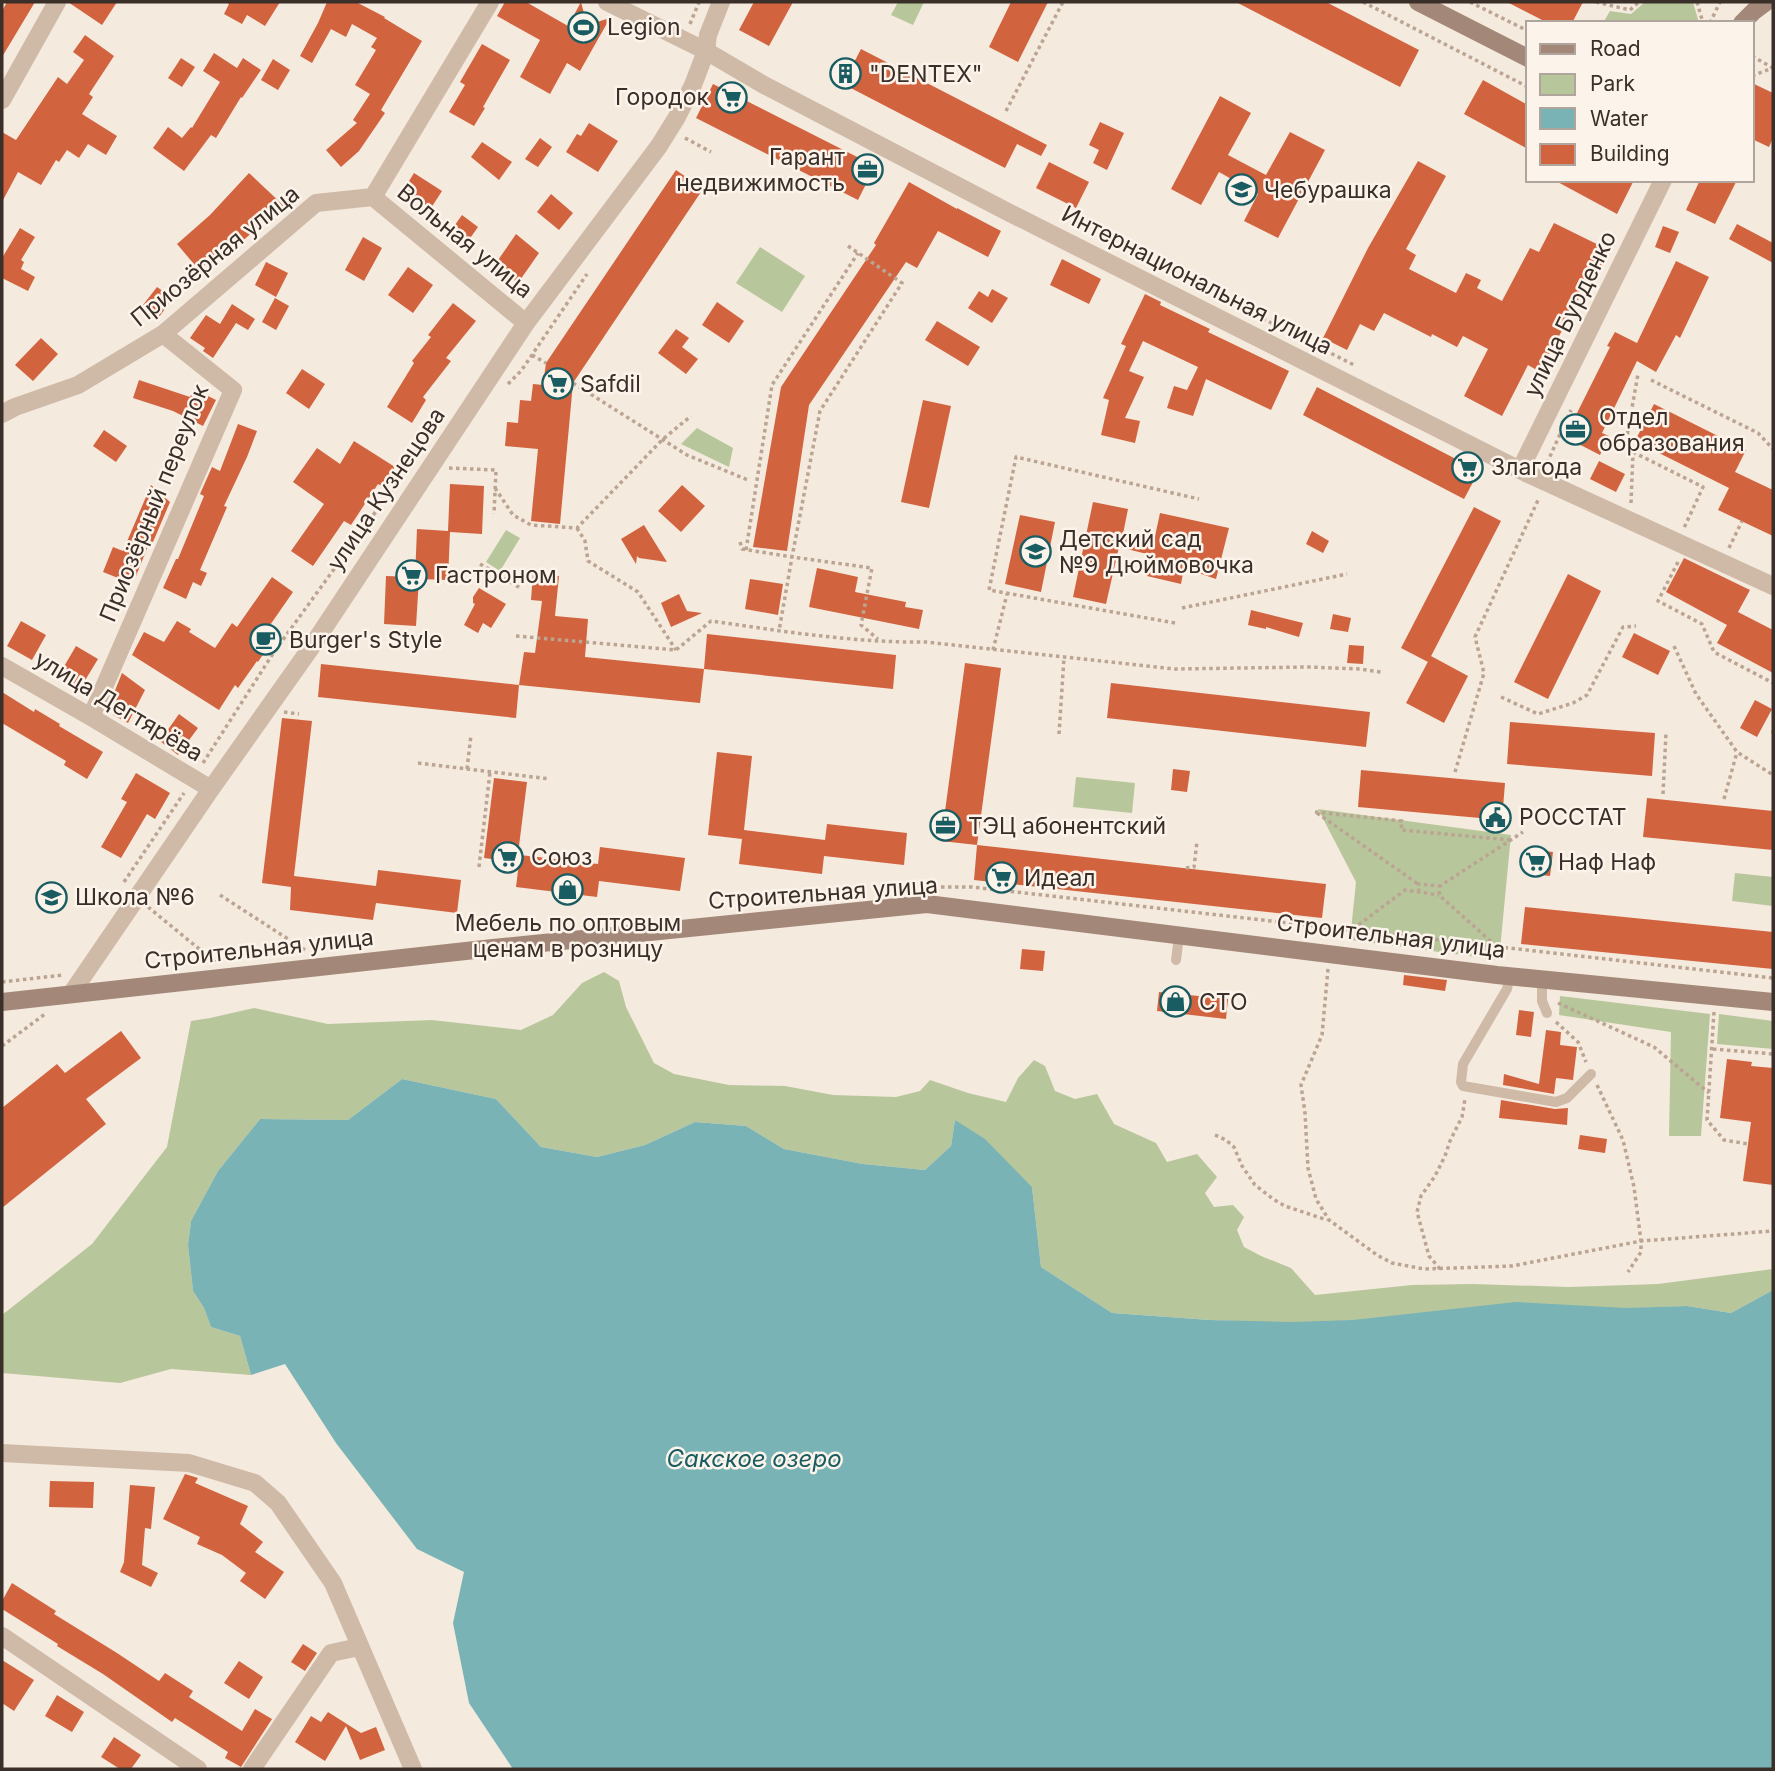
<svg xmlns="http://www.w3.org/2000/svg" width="1775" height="1771" viewBox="0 0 1775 1771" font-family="Inter,sans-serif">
<rect width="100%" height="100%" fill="#f5eade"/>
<path fill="#b8c69c" d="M898 2H924L913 25 891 15Z
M1645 2H1693L1699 23H1603L1610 11 1631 14Z
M760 247 805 276 782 312 736 283Z
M697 428 733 448 729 467 681 444Z
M506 530 520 538 500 571 486 562Z
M1076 777 1135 783 1132 813 1073 807Z
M1318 809 1511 835 1499 960 1350 940 1356 882Z
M1735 873 1773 877V906L1732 901Z
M604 972 619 981 626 1007 654 1063 674 1074 729 1085 785 1086 833 1095 896 1097 920 1091 930 1080 968 1093 1006 1102 1018 1078 1034 1060 1045 1066 1055 1091 1075 1099 1097 1094 1114 1124 1156 1143 1167 1162 1197 1154 1217 1177 1205 1193 1214 1207 1233 1205 1244 1217 1237 1230 1244 1247 1261 1256 1291 1268 1315 1295 1412 1285 1473 1284 1569 1287 1658 1284 1773 1269V1290L1731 1313 1687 1306 1318 1322 1275 1378 1262 1322 1210 1320 1112 1313 1041 1267 1032 1187 955 1120 951 1146 925 1170 863 1164 784 1149 746 1126 695 1122 645 1145 597 1157 541 1147 496 1099 402 1079 348 1120 260 1119 218 1171 191 1221 188 1245 193 1291 204 1308 211 1327 240 1336 251 1375 171 1369 120 1383 2 1373V1315L92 1244 167 1147 191 1021 210 1018 254 1008 328 1024 432 1020 521 1030 553 1015 582 983Z
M1560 996 1710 1014 1701 1136H1669L1671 1032 1559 1015Z
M1719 1014 1773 1021V1049L1717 1044Z"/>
<path fill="#79b3b6" d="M402 1079 496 1099 541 1147 597 1157 645 1145 695 1122 746 1126 784 1149 863 1164 925 1170 951 1146 955 1120 985 1139 1032 1187 1041 1267 1112 1313 1210 1320 1292 1322 1353 1320 1516 1302 1626 1308 1687 1306 1731 1313 1773 1290V1769H513L469 1703 453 1623 464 1572 417 1549 336 1443 285 1364 251 1375 240 1336 211 1327 204 1308 193 1291 188 1245 191 1221 218 1171 260 1119 348 1120Z"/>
<path fill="#d2633f" d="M7 2H35L2 57V11Z
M68 2H117L102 25Z
M225 2H280L265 26 247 15 242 24 224 14 229 4Z
M327 2H356L385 17 384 18 422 41 381 110 385 113 359 151 341 167 326 150 357 123 353 120 370 94 355 85 376 50 371 47 377 38 352 24 346 37 331 29 312 63 300 56 318 23Z
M505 2H526L568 26 581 2 587 25 610 18 580 71 567 63 550 94 520 77 540 40 497 16Z
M754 2H793L769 46 739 30Z
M1011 2H1048L1018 62 989 47Z
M1236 2H1326L1419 50 1400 87Z
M1507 2H1583L1572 23H1548Z
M85 35 114 56 89 94 93 97 82 114 117 136 106 155 88 144 79 158 67 150 59 162 56 160 41 185 18 172 2 202V132L16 140 58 77 67 84 84 60 73 52Z
M482 44 510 60 483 107 485 108 474 126 449 112 465 85 460 82Z
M861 49 1047 145 1041 156 1017 144 1005 168 843 84Z
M214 53 237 68 243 58 261 70 242 98 241 97 216 138 211 135 184 171 153 148 168 127 182 138 191 127 192 128 220 82 203 71Z
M181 58 195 67 182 87 168 78Z
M273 59 290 70 278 90 261 80Z
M1483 80 1528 105V149L1464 114Z
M1752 83 1773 93V138L1769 147 1752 139Z
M713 84 875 166 858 200 696 118Z
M1220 96 1251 113 1228 155 1266 175 1290 132 1325 150 1278 238 1244 221 1258 194 1219 172 1201 205 1171 189Z
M1100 122 1124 133 1107 170 1093 163 1099 150 1089 145Z
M589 123 618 141 598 172 566 152 577 134 581 136Z
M540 138 552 147 538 167 525 159Z
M482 142 512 162 499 180 471 157Z
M1418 161 1446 176 1406 249 1416 255 1409 269 1456 293 1466 273 1481 280 1477 288 1502 301 1530 248 1539 252 1554 223 1609 250 1598 272 1594 270 1540 372 1528 365 1502 416 1464 396 1488 349 1463 336 1457 347 1432 334 1431 337 1384 313 1374 331 1360 324 1347 350 1323 338 1368 248Z
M1049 162 1089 182 1076 208 1036 188Z
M676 170 703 189 573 383 560 524 531 521 538 449 505 446 507 422 518 423 520 400 531 401 533 384 543 385 546 363Z
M249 173 284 206 269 222 266 220 238 245 233 240 199 270 177 244 210 215Z
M414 173 442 191 431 208 403 191Z
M1554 180H1634L1617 214Z
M1700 180H1737L1715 224 1686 210Z
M909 182 957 209V208L1001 231 988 257 938 231 917 268 906 262 809 405 787 551 753 547 781 387 876 245 874 243Z
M551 194 573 213 559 230 537 212Z
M462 215 478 227 466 244 450 232Z
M1737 224 1773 243V263L1729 239Z
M1663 226 1679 232 1670 253 1655 247Z
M20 228 35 237 21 260 24 262 21 269 35 277 28 291 2 278V258Z
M516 234 539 253 518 283 494 266Z
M363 237 382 248 364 281 345 270Z
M1062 259 1101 279 1089 304 1050 285Z
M1676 261 1709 277 1680 338 1676 335 1656 372 1637 361 1602 433 1609 436 1600 455 1565 437 1610 347 1607 346 1615 332 1637 343Z
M266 262 288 273 276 297 255 285Z
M408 267 433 285 413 313 388 295Z
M157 287 173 298 159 317 143 305Z
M992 289 1008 298 992 323 968 308 979 291 988 297Z
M1145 294 1161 302 1160 305 1210 329 1208 332 1289 371 1271 410 1206 379 1193 416 1167 408 1174 386 1187 390 1198 367 1143 341 1129 371 1144 377 1125 418 1140 421 1135 443 1101 435 1109 400 1103 398 1126 346 1121 344Z
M275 298 289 306 276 330 262 322Z
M717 302 744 321 729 343 702 325Z
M453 303 476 321 446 358 451 361 423 397 426 400 412 423 387 407 414 363 412 361 431 337 428 335Z
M232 304 255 319 248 330 236 323 213 358 203 351 205 348 190 338 206 315 220 324Z
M937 321 980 347 968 366 925 340Z
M676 329 689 338 682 347 698 359 686 374 658 353Z
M41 338 58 354 33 381 15 365Z
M302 369 325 384 309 409 286 393Z
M139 380 190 397 194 389 216 400 203 426 173 411 133 398Z
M1317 387 1479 471 1464 499 1303 415Z
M923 400 951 406 929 508 901 502Z
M1654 404 1746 450 1735 472 1773 490V536L1718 510 1729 488 1635 441Z
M238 424 257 431 247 457 224 506 227 507 200 570 207 573 201 586 193 582 186 599 163 588 176 559H178L204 496 200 494 212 467 220 471Z
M104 430 127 446 116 462 93 446Z
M354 441 395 467 383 487 378 484 351 525 344 521 313 566 291 551 324 504 293 482 317 448 340 464Z
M1599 461 1625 474 1616 492 1590 479Z
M450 484 484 486 482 534 450 532 448 580 419 579 416 626 384 624 386 576 415 577 417 529 448 531Z
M151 485 170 502 153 542 150 541 136 576 131 574 128 582 103 572 113 547 123 551Z
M682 485 705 506 681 532 658 511Z
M1093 502 1128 509 1123 534 1154 541 1160 513 1229 528 1216 579 1184 568 1181 584 1147 576 1151 555 1119 547 1106 604 1073 597Z
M1474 507 1501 521 1428 662 1401 648Z
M1020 515 1055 522 1041 592 1005 584Z
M644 525 667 562 639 558 637 556 636 564 621 539Z
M1312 531 1329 541 1323 553 1306 544Z
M1684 558 1750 590 1738 612 1773 630V673L1717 643 1727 625 1666 592Z
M817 568 858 577 855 592 906 602 905 607 923 610 919 629 809 607Z
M533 573 559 576 555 616 588 619 585 657 704 669 700 703 519 685 524 652 535 653 542 601 531 600Z
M1568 574 1601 591 1548 699 1514 682Z
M272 577 293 592 259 641 268 647 258 662 257 661 238 688 235 685 219 710 132 655 144 632 164 642 177 621 191 629 189 632 215 648 232 623 237 627Z
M750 579 783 584 778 615 745 609Z
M479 588 506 604 491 628 483 623 478 633 464 625 475 604 473 603V597Z
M679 594 687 611 702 613 671 627 661 603Z
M1251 610 1303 623 1299 637 1266 627V629L1248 625Z
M1333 614 1351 618 1348 632 1330 629Z
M21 621 46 635 32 660 7 646Z
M1634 633 1670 651 1658 675 1622 657Z
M707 634 896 655 893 689 704 669Z
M1349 645 1364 646 1363 664 1347 663Z
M76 646 98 659 81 687 59 675Z
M1431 656 1468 676 1444 723 1406 703Z
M965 663 1001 668 977 845 941 841Z
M321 664 519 685 516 718 318 697Z
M122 673 145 690 128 723 113 715 119 702 112 698Z
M1111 683 1370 712 1366 747 1107 718Z
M2 692 34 712 35 709 60 724 59 726 103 752 87 779 64 765 66 761 2 723Z
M1755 700 1772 709 1757 737 1740 728Z
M179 714 198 728 178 755 160 741Z
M282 718 312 721 294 876 376 886 378 870 461 880 457 913 376 903 373 920 290 910 291 887 262 883Z
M1510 722 1655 733 1652 776 1507 764Z
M717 752 752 756 744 830 825 840 827 824 907 833 904 865 824 856 822 874 739 864 742 839 708 835Z
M1173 769 1190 771 1187 792 1171 790Z
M1361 770 1505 783 1502 820 1358 807Z
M136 773 170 793 155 819 147 814 121 858 101 847 127 802 121 799Z
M494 778 527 782 517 862 484 858Z
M1647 798 1773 811V850L1643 837Z
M977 845 1326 884 1322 918 974 880Z
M600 847 685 858 680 891 599 881 597 897 516 887 520 855 598 864Z
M1526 849 1553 852 1550 876 1524 873Z
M1525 907 1773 932V969L1521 944Z
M1022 949 1045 951 1043 971 1020 969Z
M1404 975 1447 980 1445 991 1403 985Z
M1159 992 1228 999 1226 1019 1157 1011Z
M1519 1010 1534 1012 1531 1037 1516 1035Z
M1546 1030 1561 1032 1560 1045 1577 1047 1573 1080 1556 1078 1554 1094 1503 1085 1504 1074 1539 1084Z
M121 1031 141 1058 86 1099 106 1124 2 1208V1108L57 1064 65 1073Z
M1727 1059 1752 1062 1751 1066 1773 1068V1185L1743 1181 1751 1122 1720 1118Z
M1501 1100 1555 1109 1568 1108 1567 1125 1499 1118Z
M1580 1135 1607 1139 1605 1153 1578 1149Z
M185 1474 198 1478 195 1483 248 1506 240 1524 263 1542 255 1552 284 1572 265 1599 240 1581 246 1573 222 1555 197 1544 200 1537 163 1519Z
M50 1481 94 1482 93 1508 49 1507Z
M130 1485 155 1487 151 1529 145 1528 142 1565 158 1573 151 1587 120 1572 124 1562Z
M12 1583 56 1611 54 1614 117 1653 159 1681 165 1673 193 1691 189 1697 242 1731 255 1709 272 1719 241 1767 225 1758 228 1752 175 1718 172 1722 103 1674 57 1646 58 1644 2 1609V1601Z
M303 1644 317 1653 305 1671 291 1662Z
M2 1660 34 1680 14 1711 2 1703Z
M239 1661 263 1677 249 1699 224 1683Z
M57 1695 84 1712 72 1732 45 1716Z
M328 1712 361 1733 376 1727 385 1750 360 1760 346 1726 325 1761 295 1742 311 1716 321 1722Z
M114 1737 141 1755 131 1769H120L101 1757Z"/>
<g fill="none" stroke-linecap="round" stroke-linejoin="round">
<path stroke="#bba492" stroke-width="3.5" stroke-dasharray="3.5 3.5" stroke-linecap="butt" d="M1363 2 1528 87
M1470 2 1528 31
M1596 2 1630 10 1639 2
M1697 2 1703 23
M1710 23 1720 2
M690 24 699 2
M1752 56 1773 68
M1752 76 1772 68
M1006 111 1063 2
M685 138 711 152
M848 246 902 283 820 411 792 557 872 568 861 625 878 639
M1244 309 1356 366
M532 355 546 363
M1651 380 1758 433 1773 449
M573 383 687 455 748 480
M508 384 521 371 587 274
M1633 452 1703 487 1684 528
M1547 463 1571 410
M449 468 496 470 494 514
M495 488 513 515 531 525 577 528 663 439 691 416
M1631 503 1633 452 1627 436 1638 374
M577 528 585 541 588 561 638 592 676 650
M740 542 742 549 792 557 779 631
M1729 548 1742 521
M746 550 772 385 858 253
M1678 562 1658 601 1702 624 1714 652 1773 683
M480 564 522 589
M1182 608 1347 574
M1175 623 989 590 1016 457 1199 499
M516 636 676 650 711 621C780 631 856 643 926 642L1175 669 1308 667 1360 669 1381 672
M1674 646 1696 694 1737 752 1773 775
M993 650 1007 594
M1501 697 1538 714 1573 703 1587 695 1623 627 1636 626
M284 712 299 714
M1773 730V736
M1059 734 1064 658
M203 763 274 652 395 485
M418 763 550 779
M467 769 471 735
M1455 772 1484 673 1475 637 1539 498
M1663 794 1666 733
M1724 799 1737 752
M1315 812 1402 821 1401 830 1511 840
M1317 813 1418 884
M479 867 490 772
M1186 868 1194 867 1197 841
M124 882 184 793
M941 887H972L1773 978
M1419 892 1418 884 1440 886
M220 895 305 950
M148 907 215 962
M1353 929 1405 890 1439 895
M1496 946 1439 895 1440 886 1523 832
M1328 969 1322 1035 1301 1085 1305 1113 1308 1168 1316 1199 1329 1220 1377 1255 1392 1263 1424 1269 1512 1266 1641 1241 1773 1231
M2 982 63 975
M1558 1003 1654 1047 1709 1093
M1714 1012 1707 1120 1724 1140 1748 1144
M1556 1022 1578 1042 1586 1062
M2 1046 45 1014
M1713 1049 1773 1054
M1597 1085 1623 1140 1634 1187 1641 1241V1252L1628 1272
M1215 1135 1226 1140 1234 1147 1242 1166 1255 1185 1273 1199 1285 1206 1327 1220
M1440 1269 1429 1256 1417 1212 1421 1196 1435 1176 1445 1156 1450 1141 1462 1117 1465 1099"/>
<path stroke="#cfbaa8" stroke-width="10" d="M1176 960 1179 936
M1510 975 1507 989 1463 1064 1461 1082 1463 1086 1556 1102 1567 1098 1591 1074
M1542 979V1001L1547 1013"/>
<path stroke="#cfbaa8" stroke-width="18" d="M607 2 706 51 764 85 1004 210 1526 473 1773 586
M2 100 57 2
M373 197 490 2
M373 197 526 323
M2 414 15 407 78 385 163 334 316 203 373 197
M1520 470 1663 180
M2 666 91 717 211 789
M91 717 233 390 163 334
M71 994 211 789 310 649 526 323 659 146 677 117 693 85 706 51 708 35 721 2
M2 1453 189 1463 255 1483 278 1503 333 1583 413 1769
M2 1636 198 1769
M252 1769 331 1653 359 1647"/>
<path stroke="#a38879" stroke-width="18" d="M1418 2 1528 58
M1742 23 1754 11 1766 2
M2 1002 493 948 927 904 1497 975 1773 1002"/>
</g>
<defs>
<symbol id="stadium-ring" viewBox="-11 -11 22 22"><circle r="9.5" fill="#fcf4eb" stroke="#195d62" stroke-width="1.5"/><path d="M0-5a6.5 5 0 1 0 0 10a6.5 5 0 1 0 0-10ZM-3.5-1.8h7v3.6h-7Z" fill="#195d62"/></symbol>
<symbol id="building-ring" viewBox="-11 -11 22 22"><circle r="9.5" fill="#fcf4eb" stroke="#195d62" stroke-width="1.5"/><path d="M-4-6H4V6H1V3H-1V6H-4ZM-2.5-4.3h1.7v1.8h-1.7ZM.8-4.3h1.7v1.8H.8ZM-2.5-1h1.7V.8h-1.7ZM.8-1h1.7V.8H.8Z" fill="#195d62"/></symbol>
<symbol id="supermarket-ring" viewBox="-11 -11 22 22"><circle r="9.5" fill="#fcf4eb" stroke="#195d62" stroke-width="1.5"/><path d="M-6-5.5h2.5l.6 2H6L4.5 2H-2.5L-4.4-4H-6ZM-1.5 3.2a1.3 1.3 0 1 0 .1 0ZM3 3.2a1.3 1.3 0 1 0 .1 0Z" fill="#195d62"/></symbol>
<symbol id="office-ring" viewBox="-11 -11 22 22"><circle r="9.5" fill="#fcf4eb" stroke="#195d62" stroke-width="1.5"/><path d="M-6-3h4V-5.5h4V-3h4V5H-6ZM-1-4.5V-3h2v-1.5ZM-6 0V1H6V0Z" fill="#195d62"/></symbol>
<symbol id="school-ring" viewBox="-11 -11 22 22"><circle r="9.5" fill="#fcf4eb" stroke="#195d62" stroke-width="1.5"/><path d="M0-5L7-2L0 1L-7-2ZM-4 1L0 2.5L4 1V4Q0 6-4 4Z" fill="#195d62"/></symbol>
<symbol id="cafe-ring" viewBox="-11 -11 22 22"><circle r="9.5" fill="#fcf4eb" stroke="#195d62" stroke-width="1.5"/><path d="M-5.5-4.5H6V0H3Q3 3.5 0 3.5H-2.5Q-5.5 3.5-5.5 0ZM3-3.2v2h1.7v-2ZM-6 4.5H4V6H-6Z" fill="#195d62"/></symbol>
<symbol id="civic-ring" viewBox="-11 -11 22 22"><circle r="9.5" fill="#fcf4eb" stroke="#195d62" stroke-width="1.5"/><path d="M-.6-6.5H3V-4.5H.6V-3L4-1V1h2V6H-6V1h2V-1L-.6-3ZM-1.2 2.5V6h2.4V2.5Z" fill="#195d62"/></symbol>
<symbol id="shop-ring" viewBox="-11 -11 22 22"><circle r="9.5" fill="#fcf4eb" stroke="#195d62" stroke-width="1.5"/><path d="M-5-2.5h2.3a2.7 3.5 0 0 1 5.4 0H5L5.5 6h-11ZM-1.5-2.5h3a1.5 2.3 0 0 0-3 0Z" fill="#195d62"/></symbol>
</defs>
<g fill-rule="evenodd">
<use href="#stadium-ring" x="566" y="10" width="35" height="35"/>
<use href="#building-ring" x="828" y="56" width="35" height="35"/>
<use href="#supermarket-ring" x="714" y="80" width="35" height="35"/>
<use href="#office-ring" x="850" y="152" width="35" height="35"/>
<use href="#school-ring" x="1224" y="172" width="35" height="35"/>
<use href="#supermarket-ring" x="540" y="366" width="35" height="35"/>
<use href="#office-ring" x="1558" y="412" width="35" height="35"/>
<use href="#supermarket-ring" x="1450" y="450" width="35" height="35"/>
<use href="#school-ring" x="1018" y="534" width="35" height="35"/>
<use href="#supermarket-ring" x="394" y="558" width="35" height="35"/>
<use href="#cafe-ring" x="248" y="622" width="35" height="35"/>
<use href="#civic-ring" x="1478" y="800" width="35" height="35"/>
<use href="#office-ring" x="928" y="808" width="35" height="35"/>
<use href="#supermarket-ring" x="490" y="840" width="35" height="35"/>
<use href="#supermarket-ring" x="1518" y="844" width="35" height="35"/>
<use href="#supermarket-ring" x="984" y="860" width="35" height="35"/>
<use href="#shop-ring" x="550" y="872" width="35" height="35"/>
<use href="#school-ring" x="34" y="880" width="35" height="35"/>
<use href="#shop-ring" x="1158" y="984" width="35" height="35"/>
</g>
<g text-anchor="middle" stroke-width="5" stroke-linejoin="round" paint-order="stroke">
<g font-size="23" fill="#3b2f29" stroke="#fcf4eb" text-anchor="start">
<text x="607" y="35">Legion</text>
<text x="869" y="82">"DENTEX"</text>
<text x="709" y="105" text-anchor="end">Городок</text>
<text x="845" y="165" text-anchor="end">Гарант<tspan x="845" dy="26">недвижимость</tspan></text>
<text x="1264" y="198">Чебурашка</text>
<text x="580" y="392">Safdil</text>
<text x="1599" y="425">Отдел<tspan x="1599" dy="26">образования</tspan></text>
<text x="1491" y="475">Злагода</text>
<text x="1059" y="547">Детский сад<tspan x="1059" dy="26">№9 Дюймовочка</tspan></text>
<text x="435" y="583">Гастроном</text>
<text x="289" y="648">Burger's Style</text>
<text x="1519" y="825">РОССТАТ</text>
<text x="968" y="834">ТЭЦ абонентский</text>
<text x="531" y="865">Союз</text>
<text x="1558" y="870">Наф Наф</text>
<text x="1024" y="886">Идеал</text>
<text x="75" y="905">Школа №6</text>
<text x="568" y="931" text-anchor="middle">Мебель по оптовым<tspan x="568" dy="26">ценам в розницу</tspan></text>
<text x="1199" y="1010">СТО</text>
</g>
<g font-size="23" fill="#3b2f29" stroke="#fcf4eb">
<text transform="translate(465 241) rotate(39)" y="8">Вольная улица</text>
<text transform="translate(215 256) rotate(-39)" y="8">Приозёрная улица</text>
<text transform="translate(1197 280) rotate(27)" y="8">Интернациональная улица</text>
<text transform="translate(1570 314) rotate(-64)" y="8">улица Бурденко</text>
<text transform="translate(386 489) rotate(-56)" y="8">улица Кузнецова</text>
<text transform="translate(154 503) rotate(-68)" y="8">Приозёрный переулок</text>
<text transform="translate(119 706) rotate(31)" y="8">улица Дегтярёва</text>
<text transform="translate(823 893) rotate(-4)" y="8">Строительная улица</text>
<text transform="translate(1391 936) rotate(7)" y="8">Строительная улица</text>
<text transform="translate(259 949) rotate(-6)" y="8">Строительная улица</text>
</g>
<g font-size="24" font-style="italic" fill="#195d62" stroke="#fcf4eb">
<text x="754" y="1467">Сакское озеро</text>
</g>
</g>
<rect width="1775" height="1771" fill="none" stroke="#3b2f29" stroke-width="7"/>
<rect x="1526" y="21" width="228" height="161" fill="#fcf4eb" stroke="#afa59d" stroke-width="2"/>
<rect x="1540" y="44" width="35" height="10" fill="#a38879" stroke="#afa59d" stroke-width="2"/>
<text x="1590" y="56" font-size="21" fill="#3b2f29">Road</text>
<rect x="1540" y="74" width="35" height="21" fill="#b8c69c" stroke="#afa59d" stroke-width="2"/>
<text x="1590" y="91" font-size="21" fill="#3b2f29">Park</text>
<rect x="1540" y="108" width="35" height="21" fill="#79b3b6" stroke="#afa59d" stroke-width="2"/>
<text x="1590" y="126" font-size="21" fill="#3b2f29">Water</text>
<rect x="1540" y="144" width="35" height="21" fill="#d2633f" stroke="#afa59d" stroke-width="2"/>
<text x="1590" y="161" font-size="21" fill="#3b2f29">Building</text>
</svg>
